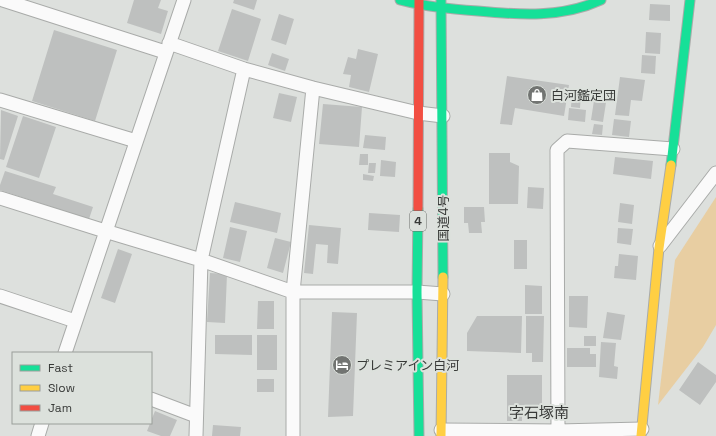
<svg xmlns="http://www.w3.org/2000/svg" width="716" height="436" viewBox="0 0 716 436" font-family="'Space Grotesk','Noto Sans JP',sans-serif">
<rect width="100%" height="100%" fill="#dde0dd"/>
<path fill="#e8cea2" d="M716 197V325L703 347 658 405 675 260Z"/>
<path fill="#bec0bf" d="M134 0H161L158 8 168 11 161 34 127 23Z
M234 0H257L254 10 233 3Z
M650 4 670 5V21L649 20Z
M232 9 261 19 248 61 218 51Z
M279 14 294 19 286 45 271 40Z
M54 30 117 50 95 121 32 101Z
M646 32 661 33 660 54 645 53Z
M358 49 378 54 369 92 349 87 351 75 343 74 348 57 356 59Z
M272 53 289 59 285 71 268 65Z
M642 55 656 56 655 74 641 73Z
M507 76 569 85 564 116 515 108 512 125 500 124Z
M620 77 645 80 642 101 631 100 629 116 615 115Z
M279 93 297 97 291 122 273 118Z
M572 93 581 94 580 108 571 107Z
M595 94 607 96 603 122 591 120Z
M323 104 362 107 359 147 319 144Z
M569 108 586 110 585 122 568 120Z
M1 110 18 116 4 160 0 159Z
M23 116 56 127 39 178 6 167Z
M614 119 631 121 629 137 612 135Z
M594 124 603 125 602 135 592 134Z
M365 135 386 137 385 150 363 148Z
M489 153H510V162L519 166 518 204H489Z
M360 154H368V165H359Z
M615 157 653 161 651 179 613 174Z
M381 160 396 162 395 177 380 176Z
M369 163H376L375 173H368Z
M5 171 56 187 53 194 93 207 89 219 0 190V185Z
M363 174 374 176 373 181 363 180Z
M528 187 544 188 543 209 527 208Z
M235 202 281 213 277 233 230 222Z
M620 203 634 205 632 224 618 222Z
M464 207H484L485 222H481L482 233H469L468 223H464Z
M369 213 400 215 399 232 368 230Z
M309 225 341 228 338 264 327 263 328 245 316 244 313 274 304 273Z
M230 227 247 231 240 262 223 258Z
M618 228 633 229 631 245 617 243Z
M275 238 291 242 283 273 267 268Z
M514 240H527V269H514Z
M118 249 132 254 115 303 101 298Z
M619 254 638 256 636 280 614 278 615 266H618Z
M210 273 227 274 225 323 207 322Z
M525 285 542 286V314H525Z
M569 296H588L587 328 569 327Z
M258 301H274V329H257Z
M332 312 357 313 353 416 328 417Z
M607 312 625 315 621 340 603 338Z
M477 316H522L521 353 467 351V333Z
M526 316H544L543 362H532V353H526Z
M215 335H252V355L215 354Z
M257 335H277V370H257Z
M584 336H596V346H584Z
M601 342 616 343 614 366 618 367 617 379 599 377Z
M567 348H590V354H596V367H567Z
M698 362 716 375V382L700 405 679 390Z
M507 375H542V407H522V421H507Z
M257 379H274V392H257Z
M155 411 177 420 170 436H161L147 431Z
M213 425 241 427 240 436H212Z"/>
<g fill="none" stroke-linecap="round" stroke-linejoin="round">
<defs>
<path id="street" d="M3 0 165 52
M169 43 244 69 313 88 418 113 443 116
M0 100 136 141
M0 198 105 231 201 260 293 292H417L443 294
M660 246 716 173
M0 296 75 321
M65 353 184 0
M151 399 196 416
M441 430 558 431 642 429
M558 431 557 150 567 141 673 149
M38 436 42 423
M196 436 201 260 244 69
M293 436V292L313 88"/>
<path id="fast" d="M400 0C426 7 452 9 478 11 520 15 562 18 601 0
M441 0 443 277
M671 165 690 0
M418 209 417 292 419 436"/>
<path id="slow" d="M441 436 443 277
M641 436 659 248 671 165"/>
<path id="jam" d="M418 209 419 0"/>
</defs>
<use href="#street" stroke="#a9aba9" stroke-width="15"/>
<use href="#fast" stroke="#a9aba9" stroke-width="11"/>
<use href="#slow" stroke="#a9aba9" stroke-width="11"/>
<use href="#jam" stroke="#a9aba9" stroke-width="11"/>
<use href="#street" stroke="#fafafa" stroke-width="13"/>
<use href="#fast" stroke="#16e098" stroke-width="9"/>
<use href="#slow" stroke="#ffcf43" stroke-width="9"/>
<use href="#jam" stroke="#f24e42" stroke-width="9"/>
</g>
<defs>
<symbol id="shop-disc" viewBox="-11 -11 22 22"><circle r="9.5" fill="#727472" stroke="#dce1dc"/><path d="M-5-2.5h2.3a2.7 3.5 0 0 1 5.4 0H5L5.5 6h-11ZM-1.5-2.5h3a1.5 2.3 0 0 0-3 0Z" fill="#fff"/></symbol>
<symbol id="hotel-disc" viewBox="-11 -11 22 22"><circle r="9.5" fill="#727472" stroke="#dce1dc"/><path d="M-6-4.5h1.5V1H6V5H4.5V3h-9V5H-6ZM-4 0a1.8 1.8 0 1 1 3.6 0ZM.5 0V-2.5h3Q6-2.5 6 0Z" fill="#fff"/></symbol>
</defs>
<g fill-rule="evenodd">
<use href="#shop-disc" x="526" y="84" width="22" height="22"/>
<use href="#hotel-disc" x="331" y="354" width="22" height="22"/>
</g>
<g text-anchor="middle" stroke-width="4" stroke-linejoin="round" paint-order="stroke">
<rect fill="#dce1dc" stroke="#696c69" stroke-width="1" x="410" y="211" width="16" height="20" rx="3"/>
<g font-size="12" font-weight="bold" fill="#383a38">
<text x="418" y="225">4</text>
</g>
<g font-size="13" fill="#383a38" stroke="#dce1dc" text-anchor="start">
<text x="551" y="100">白河鑑定団</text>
<text x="356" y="370">プレミアイン白河</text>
</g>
<g font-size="13" fill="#383a38" stroke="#dce1dc">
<text transform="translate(443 218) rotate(-90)" y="5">国道4号</text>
</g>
<g font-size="15" fill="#383a38" stroke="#dce1dc">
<text x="539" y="418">字石塚南</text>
</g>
</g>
<rect x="12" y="352" width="140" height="72" fill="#dce1dc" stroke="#9a9e9a"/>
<rect x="20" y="365" width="20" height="6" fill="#16e098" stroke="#9a9e9a"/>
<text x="48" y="372" font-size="12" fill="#383a38">Fast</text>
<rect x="20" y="385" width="20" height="6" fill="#ffcf43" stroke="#9a9e9a"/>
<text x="48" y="392" font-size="12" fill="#383a38">Slow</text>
<rect x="20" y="405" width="20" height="6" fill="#f24e42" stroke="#9a9e9a"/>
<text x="48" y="412" font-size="12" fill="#383a38">Jam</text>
</svg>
